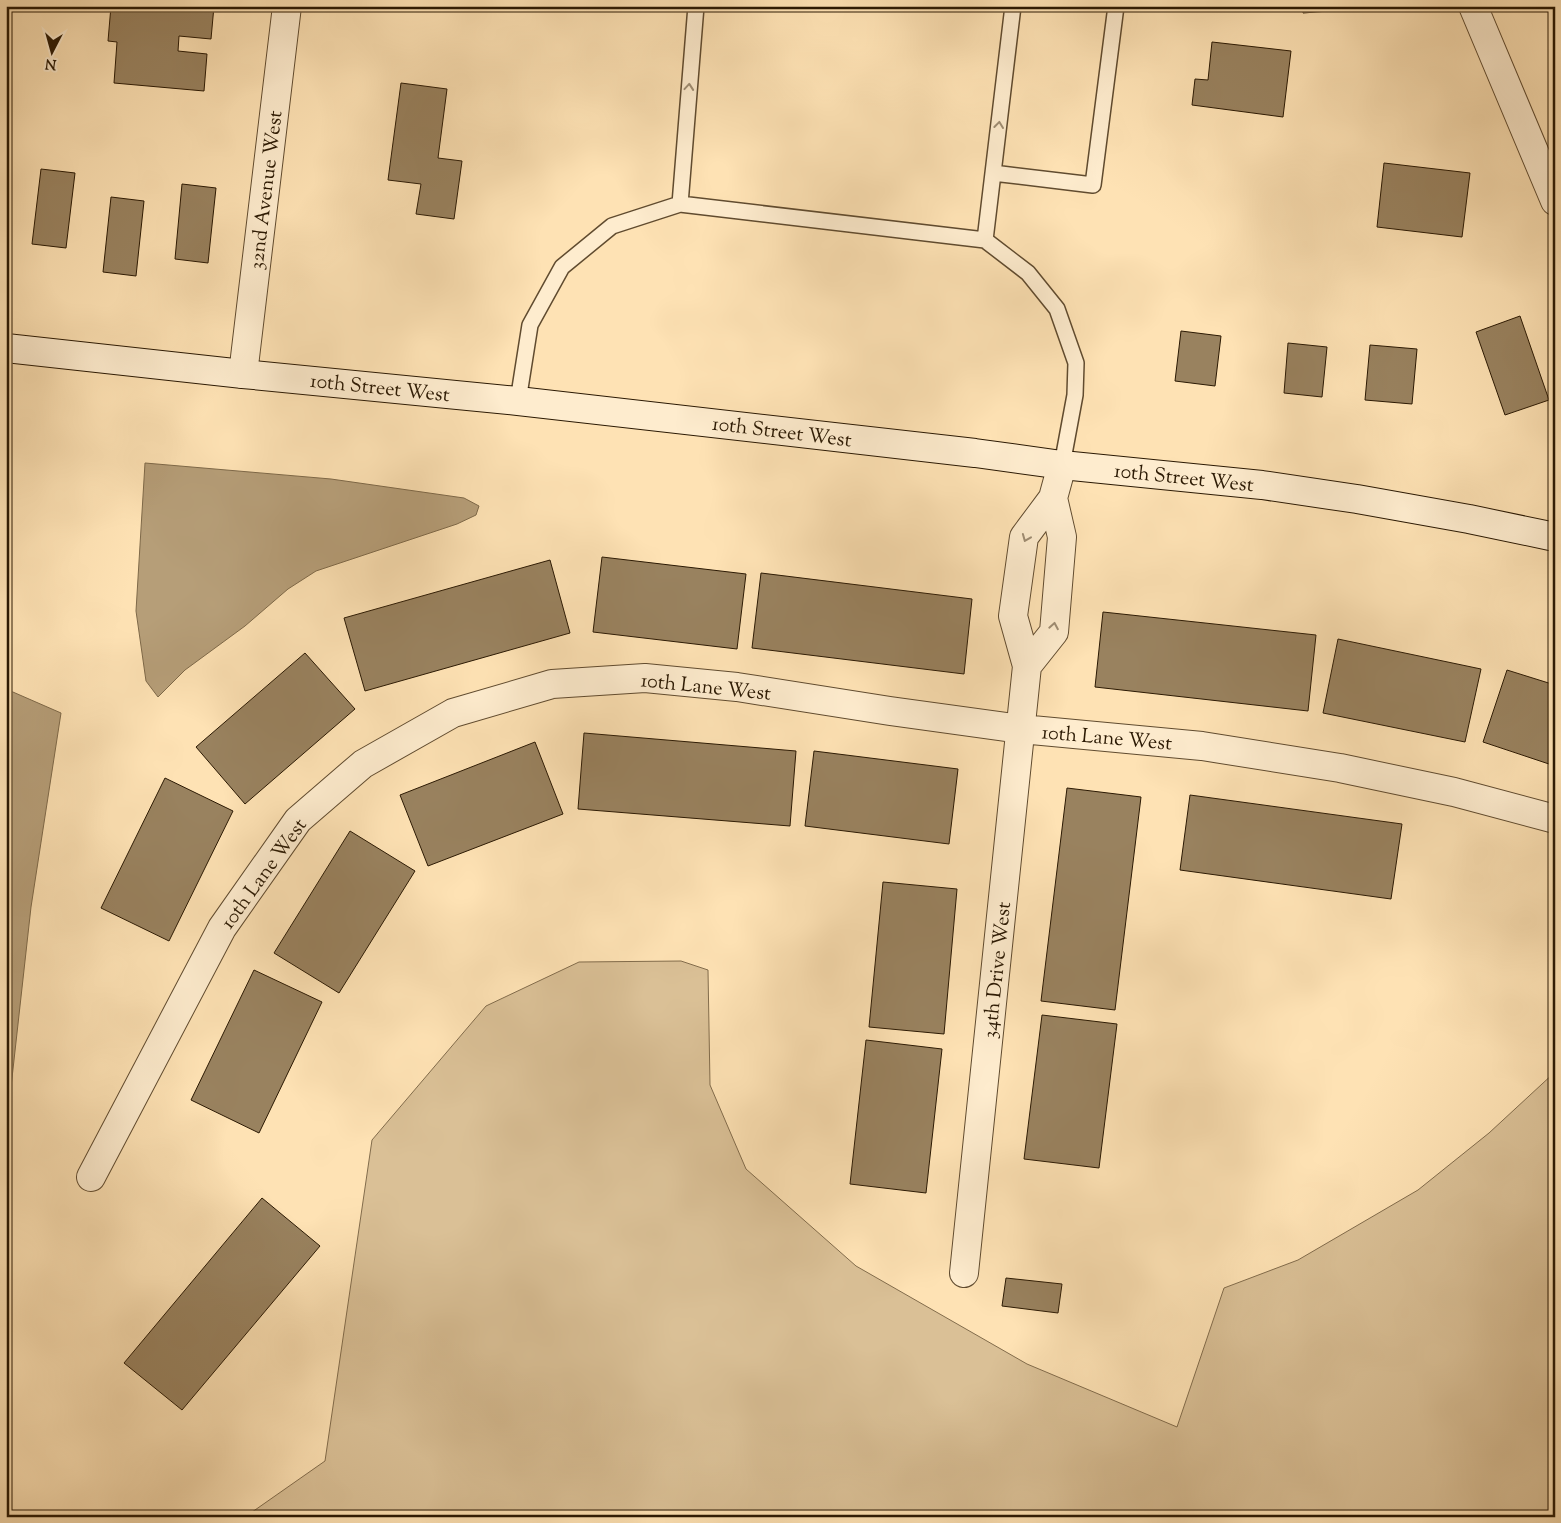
<svg xmlns="http://www.w3.org/2000/svg" width="1561" height="1523" viewBox="0 0 1561 1523" font-family="'Sorts Mill Goudy',serif">
<rect width="100%" height="100%" fill="#fee2b4"/>
<filter id="stains"><feTurbulence type="fractalNoise" baseFrequency=".004" numOctaves="4"/><feColorMatrix values="0 0 0 0 .2 0 0 0 0 .09 0 0 0 0 .02 0 0 0 .5 -.17"/></filter>
<radialGradient id="worn" r=".72"><stop offset=".6" stop-color="#630" stop-opacity="0"/><stop offset="1" stop-color="#630" stop-opacity=".3"/></radialGradient>
<path fill="#dac096" stroke="#826c4c" d="M681 961 708 970 710 1085 746 1169 856 1266 1027 1364 1177 1427 1224 1288 1298 1260 1418 1190 1489 1133 1555 1072V1517H245L325 1461 372 1140 486 1006 579 962Z"/>
<path fill="#b69e78" stroke="#7e6949" d="M145 463 331 479 464 498 479 506 476 515 457 524 316 571 288 589 245 626 185 670 158 697 146 681 136 611Z
M6 689 61 713 31 907 6 1132Z"/>
<path fill="#99825f" stroke="#2b1903" d="M111 6H214L211 39 179 36 178 51 207 54 204 91 114 83 117 42 108 41Z
M1303 6H1366L1367 8 1303 13Z
M1212 42 1291 51 1283 117 1192 105 1195 79 1208 80Z
M401 83 447 89 438 158 462 161 454 219 416 214 421 184 388 180Z
M1384 163 1470 173 1462 237 1377 227Z
M41 169 75 173 66 248 32 244Z
M182 184 216 188 208 263 175 259Z
M111 197 144 201 136 276 103 272Z
M1520 316 1549 400 1505 415 1476 332Z
M1181 331 1221 336 1215 386 1175 381Z
M1288 343 1327 347 1322 397 1284 393Z
M1370 345 1417 349 1412 404 1365 400Z
M602 557 746 574 737 649 593 632Z
M550 560 570 633 365 691 344 618Z
M761 573 972 599 964 674 752 648Z
M1103 612 1316 635 1308 711 1095 687Z
M1338 639 1481 669 1465 742 1323 713Z
M305 653 355 709 245 804 196 747Z
M1507 670 1555 685V766L1483 742Z
M584 733 796 751 790 826 578 809Z
M535 742 563 814 428 866 400 795Z
M814 751 958 769 949 844 805 826Z
M165 778 233 811 169 941 101 908Z
M1067 788 1141 797 1115 1010 1041 1001Z
M1190 795 1402 824 1391 899 1180 870Z
M350 831 415 871 339 993 274 953Z
M883 882 957 889 944 1034 869 1027Z
M254 970 322 1002 259 1133 191 1100Z
M1042 1015 1117 1024 1099 1168 1024 1159Z
M866 1040 942 1049 926 1193 850 1184Z
M262 1198 320 1246 182 1410 124 1363Z
M1006 1278 1062 1284 1058 1313 1002 1306Z"/>
<g fill="none" stroke-linecap="round" stroke-linejoin="round">
<defs>
<path id="lane" d="M993 173 1093 185 1116 6
M680 204 696 6
M985 240 1013 6
M518 401 530 325 562 267 612 226 680 204 985 240 1028 273 1057 309 1076 363 1075 395 1062 465"/>
<path id="street" d="M1473 6 1555 201
M243 374 287 6
M1027 666 1054 632 1062 537 1053 498
M91 1177 222 928 298 820 363 764 453 713 552 684 645 678 737 687 890 711 1021 729 1202 746 1340 768 1454 792 1555 819
M964 1273 1027 666 1013 616 1024 537 1053 498 1062 465"/>
<path id="secondary" d="M6 348 243 374 518 401 975 453 1062 465 1262 485 1357 499 1469 519 1555 537"/>
</defs>
<use href="#lane" stroke="#604b2f" stroke-width="18"/>
<use href="#street" stroke="#604b2f" stroke-width="30"/>
<use href="#secondary" stroke="#2b1903" stroke-width="30"/>
<use href="#lane" stroke="#feecce" stroke-width="15"/>
<use href="#street" stroke="#feecce" stroke-width="28"/>
<use href="#secondary" stroke="#feecce" stroke-width="28"/>
</g>
<defs><path id="oneway-chevron" d="M-2-3.5L2.5 0L-2 3.5" fill="none" stroke-width="1.6" stroke-linecap="round" stroke-linejoin="round" transform="scale(1.25)"/></defs>
<g stroke="#9f8d73">
<use href="#oneway-chevron" transform="translate(689 87) rotate(-85)"/>
<use href="#oneway-chevron" transform="translate(999 125) rotate(-83)"/>
<use href="#oneway-chevron" transform="translate(1026 538) rotate(112)"/>
<use href="#oneway-chevron" transform="translate(1054 626) rotate(-80)"/>
</g>
<g text-anchor="middle" stroke-width="4" stroke-linejoin="round" paint-order="stroke">
<g font-size="20" fill="#2b1903" stroke="#feecce">
<text transform="translate(265 190) rotate(-83)" y="7">32nd Avenue West</text>
<text transform="translate(380 387) rotate(6)" y="7">10th Street West</text>
<text transform="translate(782 431) rotate(7)" y="7">10th Street West</text>
<text transform="translate(1184 477) rotate(6)" y="7">10th Street West</text>
<text transform="translate(706 686) rotate(6)" y="7">10th Lane West</text>
<text transform="translate(1107 737) rotate(5)" y="7">10th Lane West</text>
<text transform="translate(263 873) rotate(-54)" y="7">10th Lane West</text>
<text transform="translate(996 970) rotate(-84)" y="7">34th Drive West</text>
</g>
</g>
<rect width="1561" height="1523" fill="none" stroke="#fee2b4" stroke-width="25"/>
<rect x="8" y="8" width="1546" height="1508" fill="none" stroke="#2b1903" stroke-width="2.5"/>
<rect x="12" y="12" width="1536" height="1498" fill="none" stroke="#2b1903"/>
<g transform="translate(52 52) rotate(186)" stroke="#feecce" stroke-width="4" paint-order="stroke">
<path d="M0-4L9 19L0 12L-9 19Z" fill="#2b1903"/>
<text y="-8" font-size="14" font-weight="bold" text-anchor="middle" fill="#2b1903">N</text>
</g>
<rect width="100%" height="100%" filter="url(#stains)"/>
<rect width="100%" height="100%" fill="url(#worn)"/>
</svg>
